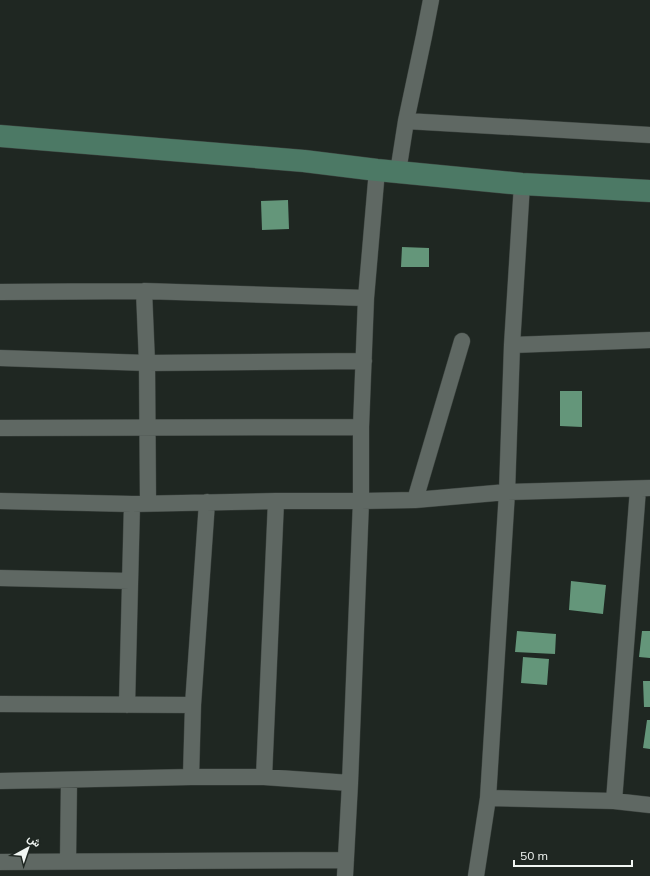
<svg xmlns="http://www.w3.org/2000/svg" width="650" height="876" viewBox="0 0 650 876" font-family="Mulish,Vazirmatn,sans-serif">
<rect width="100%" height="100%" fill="#1f2722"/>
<path fill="#64967a" d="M288 200 289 229 262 230 261 201Z
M402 247 429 248V267H401Z
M560 391H582V427L560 426Z
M571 581 606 585 603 614 569 610Z
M517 631 556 634 555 654 515 652Z
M642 631H650V658L639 657Z
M523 657 549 659 547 685 521 683Z
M643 681H650V707H644Z
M647 720H650V749L643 748Z"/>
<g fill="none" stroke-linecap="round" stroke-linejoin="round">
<defs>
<path id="street" d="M406 121 650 135
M398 172 406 121 424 36 431 0
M144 291 147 363 148 503
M0 292 144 291 366 298
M512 345 650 340
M0 358 147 363 364 361
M0 428 361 427
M415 500 462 341
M0 501 132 504 276 501H361L415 500 507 492 650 488
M0 578 130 581
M0 704 193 705
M127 705 132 504
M191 777 193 705 207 502
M264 777 276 501
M0 781 191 777H264L350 783
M488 798 614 801 650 805
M614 801 638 489
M68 861 69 780
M0 862 346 860
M345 876 350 783 361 501V427L366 298 377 170
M476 876 488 798 507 492 512 345 522 184"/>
<path id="secondary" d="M0 136 304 161 377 170 522 184 650 191"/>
</defs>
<use href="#street" stroke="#3c433f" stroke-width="17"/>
<use href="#secondary" stroke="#3c433f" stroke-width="23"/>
<use href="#street" stroke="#5f6863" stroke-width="16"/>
<use href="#secondary" stroke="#4c7965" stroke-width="22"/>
</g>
<g transform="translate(28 848) rotate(40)" stroke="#1f2722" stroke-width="3" paint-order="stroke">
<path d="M0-3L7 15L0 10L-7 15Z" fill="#f1f6f3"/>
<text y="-6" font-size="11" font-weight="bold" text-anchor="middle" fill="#f1f6f3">ش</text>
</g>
<path d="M514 860v6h118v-6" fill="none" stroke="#f1f6f3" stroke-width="2"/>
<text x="520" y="860" font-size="12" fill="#f1f6f3" stroke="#1f2722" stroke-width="3" paint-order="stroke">50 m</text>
</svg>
